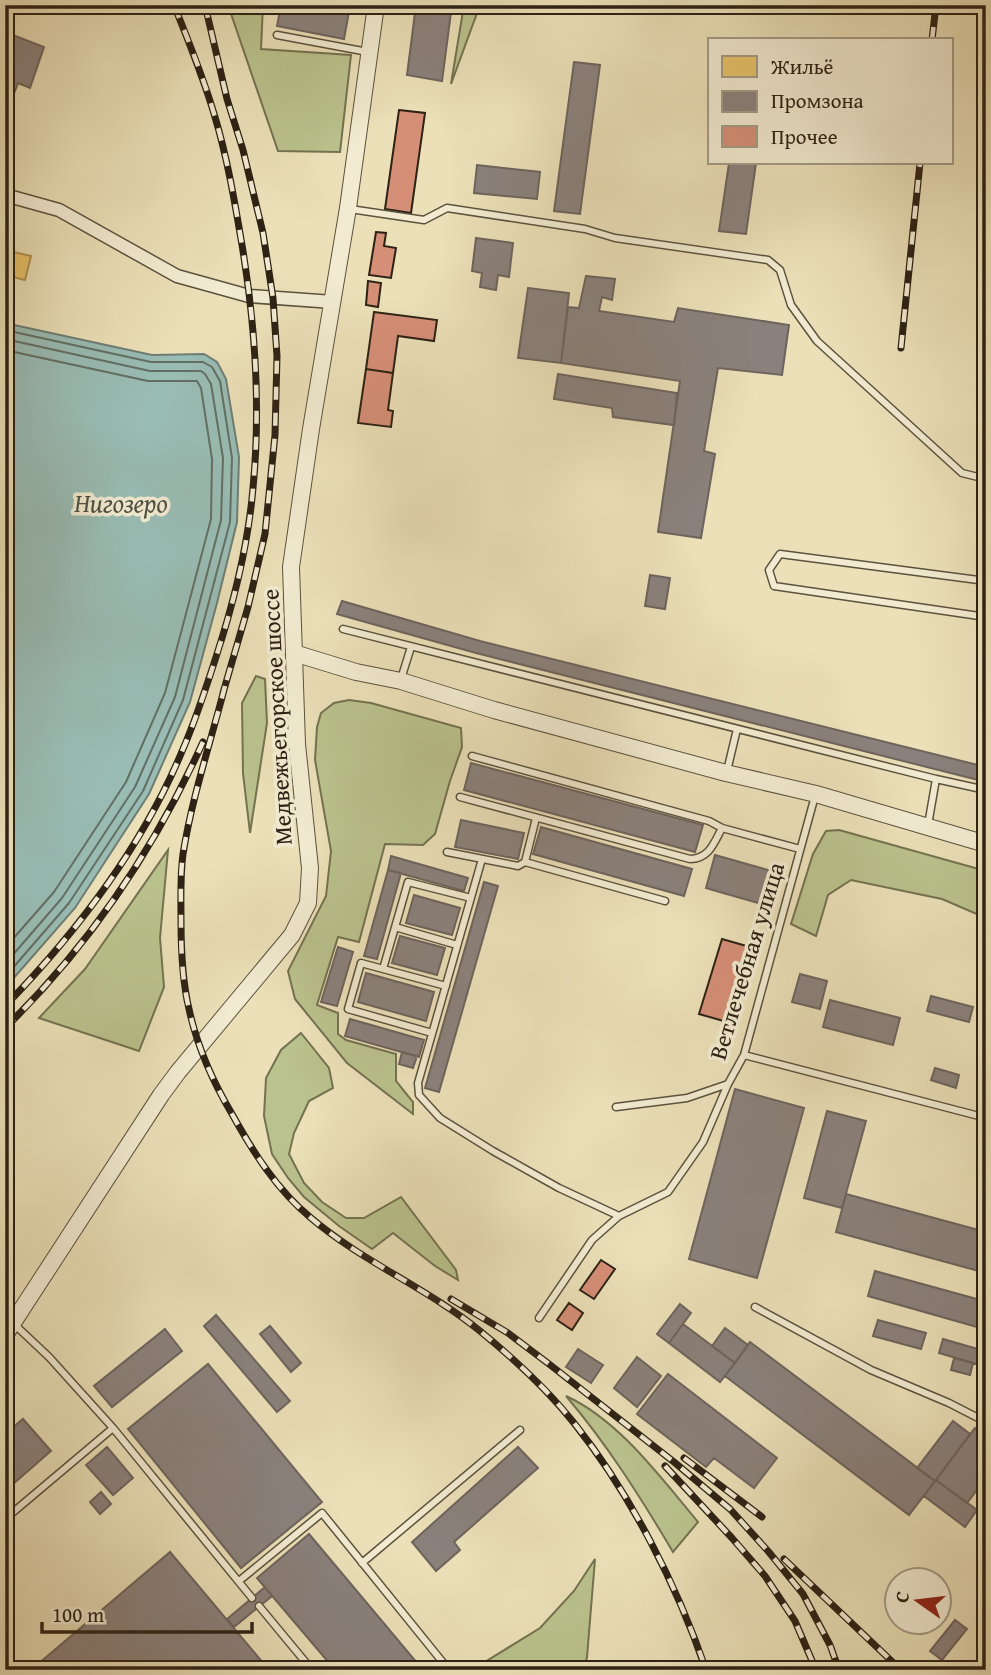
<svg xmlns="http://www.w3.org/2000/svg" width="991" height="1675" viewBox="0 0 991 1675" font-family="'Gentium Book Plus',serif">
<rect width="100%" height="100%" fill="#ebe0b8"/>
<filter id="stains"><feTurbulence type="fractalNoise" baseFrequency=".00286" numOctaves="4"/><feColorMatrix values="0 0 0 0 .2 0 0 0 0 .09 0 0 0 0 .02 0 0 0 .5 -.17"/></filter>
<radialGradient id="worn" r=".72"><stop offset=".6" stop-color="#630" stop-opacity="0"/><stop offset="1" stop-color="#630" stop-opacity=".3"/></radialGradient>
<path fill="#bac28d" stroke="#747251" stroke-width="2" d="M228 5H263L261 49 351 55 340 152 278 151Z
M464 5H480L451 84Z
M256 676 265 679 267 723 250 833 243 773 242 703Z
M349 700 371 703 461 728 462 747 450 781 435 834 423 845 385 844 359 942 338 937 317 1005 338 1013V1034L346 1040 396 1054V1081L413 1102V1114L347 1063 295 999 288 971 326 896 331 851 315 760 317 727 321 713 334 703Z
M839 830 986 871V918L942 899 851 880 828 895 816 936 791 924 813 854 826 831Z
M168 850 160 938 164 987 139 1051 39 1018 85 969Z
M301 1033 329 1068 333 1088 309 1101 294 1133 289 1154 304 1183 322 1202 346 1218H364L401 1197 456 1270 458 1280 435 1266 393 1233 372 1249 339 1226 304 1197 288 1178 272 1154 264 1116 266 1078 281 1050Z
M566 1396C619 1420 661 1478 698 1522L673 1552C641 1498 607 1444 566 1396Z
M595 1559 587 1657 584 1670H488L485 1662 540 1628 574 1591Z"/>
<path fill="#99bcb4" stroke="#6e7e74" stroke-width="2" d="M5 323 152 355 204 354 217 362 226 379 239 457 237 522 217 603 190 702 149 794 75 908 5 988Z"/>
<path fill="#e9c46a" stroke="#b19350" stroke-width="2" d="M5 250 31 256 25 280 5 275Z"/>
<path fill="#8a817c" stroke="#6e645d" stroke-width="2" d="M281 5 350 6 344 39 277 26Z
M416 5H452L442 81 407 75Z
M5 32 44 47 30 88 18 83 5 118Z
M574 62 600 65 580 214 554 211Z
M729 163H756L746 234 719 231Z
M477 165 540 172 537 199 474 193Z
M476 238 513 243 509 277 498 275 496 290 480 287 482 273 472 271Z
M586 276 615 279 612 300 602 297 599 311 674 322 678 308 789 325 782 375 718 368 704 451 715 454 701 538 658 532 680 381 561 363 568 307 579 308Z
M528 288 569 293 561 363 518 358Z
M558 374 677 393 674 425 613 417 612 408 554 399Z
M650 575 670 578 665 609 645 606Z
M342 601 480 641 986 767V782L476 653 337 614Z
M471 763 703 825 695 852 464 790Z
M461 820 524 833 518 859 455 847Z
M541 827 692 869 684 896 533 854Z
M715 855 782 874 772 907 706 888Z
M391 856 468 878 464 891 388 870Z
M388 870 401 873 377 959 364 956Z
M484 882 498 886 439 1092 425 1088Z
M414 895 460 908 452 935 406 923Z
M400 936 445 948 437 975 392 963Z
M338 947 353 952 337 1006 321 1002Z
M366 973 434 992 426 1021 358 1002Z
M800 974 827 981 820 1009 792 1002Z
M931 996 973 1007 969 1022 927 1011Z
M830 1000 900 1018 893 1045 823 1027Z
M350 1019 424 1040 419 1057 345 1036Z
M402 1052 417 1056 413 1068 399 1064Z
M935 1068 959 1075 956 1088 931 1080Z
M735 1089 804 1108 757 1278 689 1259Z
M827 1111 866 1121 842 1208 804 1198Z
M846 1194 986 1232V1273L836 1232Z
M875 1271 984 1301 977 1327 868 1296Z
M680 1304 691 1313 669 1343 657 1334Z
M680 1304 691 1313 669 1343 657 1334Z
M216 1315 290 1401 277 1412 204 1326Z
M878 1320 926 1333 921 1349 873 1336Z
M683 1324 735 1363 720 1382 669 1343Z
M270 1326 301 1363 291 1372 260 1334Z
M725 1328 748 1345 735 1363 712 1346Z
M165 1329 182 1351 112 1407 94 1386Z
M943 1339 981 1350 977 1364 939 1353Z
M750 1342 935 1481 909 1515 725 1376Z
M578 1349 603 1365 591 1383 566 1367Z
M637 1357 661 1376 637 1407 614 1388Z
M954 1358 973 1363 970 1375 951 1370Z
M208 1364 322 1502 241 1568 128 1429Z
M668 1374 777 1458 754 1488 714 1458 706 1467 637 1414Z
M23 1419 51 1451 5 1491V1434Z
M953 1421 970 1434 935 1481 917 1468Z
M975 1428 986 1436V1478L967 1503 936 1480Z
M107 1447 133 1478 113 1495 86 1465Z
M518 1447 538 1468 454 1542 460 1550 436 1571 412 1542Z
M936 1480 977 1510 965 1527 924 1496Z
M101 1492 111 1504 100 1514 90 1502Z
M309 1534 423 1670H335L257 1578Z
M170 1552 269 1670H31Z
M265 1587 272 1596 234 1627 227 1619Z
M955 1620 967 1629 942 1660 930 1651Z"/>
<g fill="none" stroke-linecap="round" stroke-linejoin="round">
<path stroke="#636f64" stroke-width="2" d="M5 330 151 362H203L212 367 220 381 232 458 230 522 183 700 143 791 69 903 5 977
M5 339 150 371H201L205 374 211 384 223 458 221 520 175 697 135 787 62 898 5 964
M5 350 148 381H197L201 388 212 459 211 519 165 693 126 782 54 892 5 948"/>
</g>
<path fill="#d58f77" stroke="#2d2215" stroke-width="2" d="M399 110 425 113 411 213 385 209Z
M376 232 386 233 384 246 396 248 391 278 369 275Z
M368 281 381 283 378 307 366 305Z
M374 312 437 320 434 341 398 336 393 373 366 369Z
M366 369 393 373 388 410 393 411 391 427 358 423Z
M722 939 750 947 727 1022 699 1014Z
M601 1260 615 1269 594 1299 580 1290Z
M569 1303 583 1313 572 1330 557 1320Z"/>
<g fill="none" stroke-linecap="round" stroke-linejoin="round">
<defs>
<path id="service" d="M277 35 368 52
M350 209 424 220 447 208 585 229 615 238 768 260 780 270 791 305 817 341 962 473 986 479
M986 581 780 554 769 570 774 586 986 617
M343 629 936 779 986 790
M401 679 411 647
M472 756 709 821 722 828 800 849
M727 771 737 729
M460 797 690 859C709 859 714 843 722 828
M536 818 525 862 665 901
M928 825 936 779
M447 852 518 866 525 862
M482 859 418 1083 419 1095 440 1118 493 1151 559 1188 619 1216
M395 927 457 945
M383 969 408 882 471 898
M432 1033 348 1009 361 963 446 986
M744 1055 979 1116
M616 1107 687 1098 728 1084
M755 1307 871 1370 949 1403 986 1422
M539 1318 592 1240 619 1216 668 1192 703 1142 728 1084 744 1055 815 796
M15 1325 49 1357 113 1428 252 1598
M5 1519 113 1428
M362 1563 520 1430
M239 1581 322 1513 449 1670
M259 1606 312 1670"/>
<path id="minor" d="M5 195 59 210 177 276 249 296 333 302"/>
<path id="tertiary" d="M294 653 356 672 401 681 494 710 726 773 816 794 986 844
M5 1335 161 1095 178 1072 292 935 308 903 310 868 297 744 291 567 311 429 348 208 376 5"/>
</defs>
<use href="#service" stroke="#5c523e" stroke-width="9"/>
<use href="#minor" stroke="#5c523e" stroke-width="15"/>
<use href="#tertiary" stroke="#5c523e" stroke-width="18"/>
<use href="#service" stroke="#f2ebd1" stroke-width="6"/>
<use href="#minor" stroke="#f2ebd1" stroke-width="12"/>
<use href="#tertiary" stroke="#f2ebd1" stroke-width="16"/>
<defs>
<path id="rail" d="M205 5 227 99 243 150 263 233 273 298 277 356 275 435 265 534 248 607 223 693
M932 40 936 5
M901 348 920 163
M225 686C211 741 192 797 183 854 180 876 181 898 181 920 181 950 182 980 189 1009 197 1046 213 1082 232 1114 253 1152 277 1190 311 1218 363 1262 427 1288 480 1331 513 1358 547 1389 574 1423 630 1493 677 1585 706 1670
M5 1006C78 931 143 846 183 749 196 719 206 688 216 657 234 602 248 546 253 488 261 405 255 321 241 239 234 198 227 157 215 117 204 79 189 42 174 5
M5 1028C89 946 155 848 203 742
M451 1299 508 1333 549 1364 674 1462 730 1509 768 1551 803 1594 830 1645 839 1670
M684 1458 762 1517
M665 1466 732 1538 765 1576 795 1621 816 1670
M784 1559 901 1670"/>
</defs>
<use href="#rail" stroke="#2d2215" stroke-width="7"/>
<use href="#rail" stroke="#f2ebd1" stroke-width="4.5" stroke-dasharray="13" stroke-linecap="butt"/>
</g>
<g text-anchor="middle" stroke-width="7" stroke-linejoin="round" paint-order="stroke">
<g font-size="24" fill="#2d2215" stroke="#f2ebd1">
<text transform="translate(277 717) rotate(-93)" y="8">Медвежьегорское шоссе</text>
<text transform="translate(747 961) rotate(-73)" y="8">Ветлечебная улица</text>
</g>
<g font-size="26" font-style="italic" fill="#4d5045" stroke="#f2ebd1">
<text x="121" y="512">Нигозеро</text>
</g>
</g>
<rect width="991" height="1675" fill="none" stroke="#ebe0b8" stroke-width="28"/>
<rect x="7" y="7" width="977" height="1661" fill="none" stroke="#2d2215" stroke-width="3.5"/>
<rect x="14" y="14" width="963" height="1647" fill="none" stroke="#2d2215" stroke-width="2"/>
<rect x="708" y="38" width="245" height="126" fill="#f2ebd1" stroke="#a39b86" stroke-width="2"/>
<rect x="722" y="56" width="35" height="21" fill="#e9c46a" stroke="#a39b86" stroke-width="2"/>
<text x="771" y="74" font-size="21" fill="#2d2215">Жильё</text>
<rect x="722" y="91" width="35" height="21" fill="#8a817c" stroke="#a39b86" stroke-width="2"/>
<text x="771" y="108" font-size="21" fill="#2d2215">Промзона</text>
<rect x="722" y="126" width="35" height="21" fill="#d58f77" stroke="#a39b86" stroke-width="2"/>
<text x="771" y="144" font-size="21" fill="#2d2215">Прочее</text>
<g transform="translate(918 1601) rotate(284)"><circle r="33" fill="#f2ebd1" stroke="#a39b86" stroke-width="2"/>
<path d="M0-5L12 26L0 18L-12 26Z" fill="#8f2418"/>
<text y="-10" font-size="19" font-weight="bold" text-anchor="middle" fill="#2d2215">С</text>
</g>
<path d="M42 1622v10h210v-10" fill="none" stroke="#2d2215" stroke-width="3.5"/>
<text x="52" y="1622" font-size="21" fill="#2d2215" stroke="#f2ebd1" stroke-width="5" paint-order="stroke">100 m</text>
<rect width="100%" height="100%" filter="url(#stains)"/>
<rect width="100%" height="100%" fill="url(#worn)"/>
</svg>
